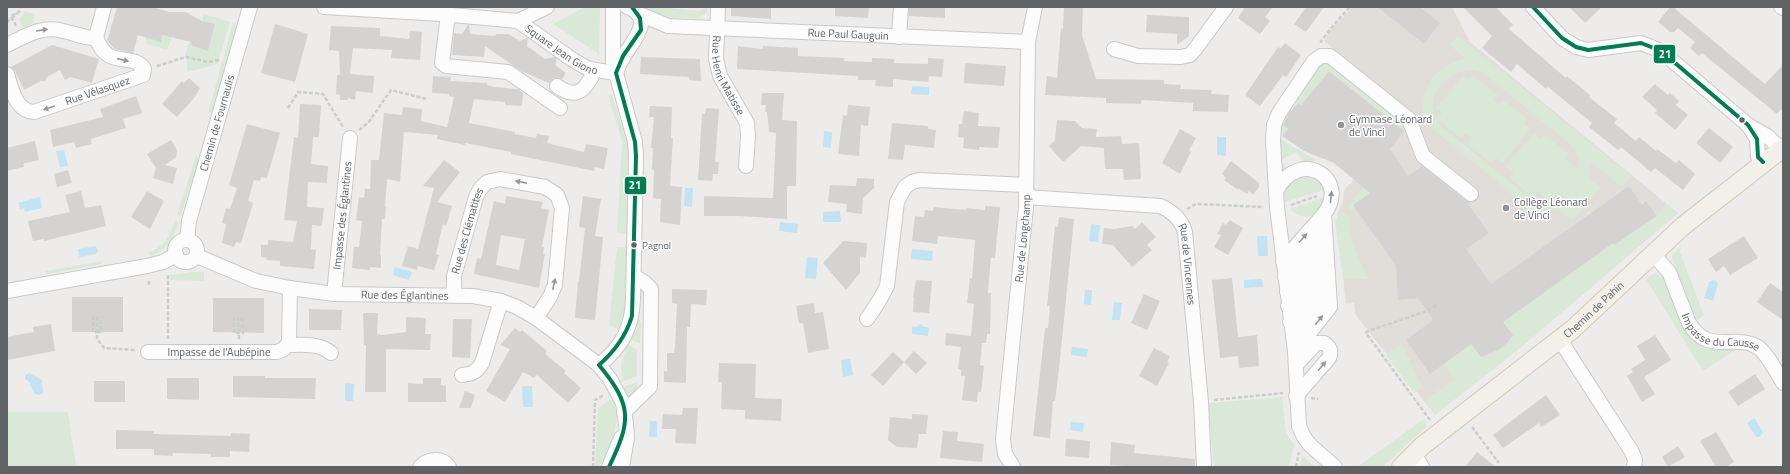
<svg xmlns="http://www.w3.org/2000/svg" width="1790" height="474" viewBox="0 0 1790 474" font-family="'Titillium Web',sans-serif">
<rect width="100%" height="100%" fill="#eeecea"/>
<path fill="#e1deda" d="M1353 7H1452L1470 42 1678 213 1521 347 1435 415 1355 314 1354 303 1346 304 1337 215 1343 201 1344 190 1413 115 1324 41 1333 27Z"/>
<path fill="#dae8d7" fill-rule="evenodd" d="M585 7H600L599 54 553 24Z
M646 7H670V8L698 11 708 7 706 13 699 18 668 17 653 12Z
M23 11 35 14 33 22 24 30 19 19 23 15Z
M204 14 230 22 218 64 187 72V60L185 55 189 42 191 43 190 45 208 51 215 25 202 21Z
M233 23 238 24 237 28 214 111 208 113Z
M162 35 172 38 167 50 147 44 145 37 161 41Z
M1458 36 1631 176 1622 187 1590 161 1589 178 1600 187 1573 221 1559 210C1550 212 1540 214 1530 209L1429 126C1411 96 1436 63 1466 59L1450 45ZM1473 70 1483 73 1570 144C1576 151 1580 159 1579 170L1565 159 1569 154 1545 135 1541 139 1534 133 1506 166 1514 173 1509 178 1533 198 1538 192 1548 201H1539L1528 196 1441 126C1420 100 1444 70 1473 70Z
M1327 63 1332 65 1408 128 1404 131 1329 71 1301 105 1295 102 1290 109 1294 113 1287 116 1281 123 1288 128 1283 135 1277 134 1280 120 1320 64Z
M1464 75 1469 79 1473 75 1497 95 1493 99 1499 104 1503 100 1527 119 1523 124 1530 129 1503 163 1496 158 1491 163 1467 144 1471 138 1466 133 1461 138 1437 119 1442 113 1436 108Z
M612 94 628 147 627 234 617 233 622 141 608 95Z
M1279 138 1316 160 1310 163 1303 162 1297 152 1280 160 1286 169 1280 174 1277 152Z
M196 156 199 159 181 216 177 214Z
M1375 173 1384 183 1353 205 1355 208 1351 211 1347 207Z
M1307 175C1316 177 1322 180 1324 190L1285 202 1284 190 1293 179Z
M1325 197C1323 202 1321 208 1318 212 1310 221 1297 216 1290 209Z
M1666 204 1678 213 1521 347 1435 415 1425 400 1454 380 1444 364 1471 344 1481 357C1493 355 1506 346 1513 335L1503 322 1607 247 1585 214 1589 211 1614 245 1657 216Z
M1343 211 1349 218C1347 239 1360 259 1368 279H1343L1335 220Z
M175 220 179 222C173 237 168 250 151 256L148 253C164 247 170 236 175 220Z
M1681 246 1680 252 1704 315 1697 320 1673 261 1672 255Z
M617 247H627L626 308 620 330 609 325Z
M104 261 101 264 48 274 45 271Z
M192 272H204V281L170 280V275Z
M1655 273 1664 279 1683 325 1693 339 1705 346 1739 348 1703 371 1646 279Z
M639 318 641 324 640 344 631 339 637 329Z
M628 344 637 350V376L622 382 621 364Z
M1402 344 1417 377 1423 387 1414 393 1386 355Z
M637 382V394L629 400 623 387Z
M1282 397 1286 432 1294 445 1289 467H1214L1208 403Z
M613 398 617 416 613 441 604 467H595L598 408Z
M7 412H68L76 467H7Z
M1424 419 1427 426 1383 467H1357Z
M1302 455 1315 467H1300Z"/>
<path fill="#c3e2f2" d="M912 86 929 87V95L911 94Z
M824 131 832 132 831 148 823 147Z
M1217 137H1226V156L1217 155Z
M64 150 68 166 60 167 56 151Z
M685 188H693L692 207 684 206Z
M40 197 42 208 25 212 24 208 20 209 18 203Z
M840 211 841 222H823V212Z
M780 222 798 224 797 233 779 231Z
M1091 224 1100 225 1098 242 1089 241Z
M1257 236H1267L1268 256H1258Z
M95 246 98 250 96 254 79 257 78 249Z
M912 249 933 251 932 261 911 259Z
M807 257 818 258 816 279 805 278Z
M395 267 412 272 409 280 393 275Z
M1262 279 1263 287 1244 288V280Z
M1713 280 1716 281 1718 284 1713 301 1704 298 1709 282Z
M1085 290H1092L1091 305 1084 304Z
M1114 302 1122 303 1120 320H1112Z
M921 324 924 327 929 328 928 336 912 334V326L917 327Z
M1072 347 1088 349 1087 357 1071 355Z
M850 359 853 375 843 377 841 360Z
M29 373 42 380 43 393 40 395 35 394 30 385V382L25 379V375Z
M345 383 354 384 353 401H345Z
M522 386H532L533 407H523Z
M1754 418 1763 432 1760 437H1756L1747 423Z
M650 421H657V437H649Z
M1071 422 1084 423 1083 432 1070 430Z"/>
<path fill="#d5d3d2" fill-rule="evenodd" d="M117 7H152L169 12H186L202 21 215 24 208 51 190 45 191 42 162 35 161 42 138 35 133 53 115 49 107 41Z
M731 7H771V19L731 16Z
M835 7H869L868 18 835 16Z
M909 7H945V18L909 16Z
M1064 7H1083L1082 35 1096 79 1164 80V84L1181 85 1180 89 1212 90 1211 94 1229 95 1228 112 1193 111V103L1142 100 1141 104 1106 103V98L1045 95 1047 76 1057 78 1061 28 1063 29Z
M1245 7H1273L1265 17 1270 21 1260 34 1238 18Z
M1306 7H1324L1306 32 1294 24Z
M1377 7H1420L1440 23 1424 44Z
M1463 7H1496L1513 25 1509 29 1566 78 1567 76 1590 95 1589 97 1617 119 1614 123 1636 141 1639 137 1656 151 1657 149 1676 163 1679 160 1695 174 1683 190 1655 168 1651 172 1621 147 1618 150 1589 127 1592 123 1548 87 1546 89 1517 64 1511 72 1482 48 1492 36Z
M1569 7H1602L1585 23Z
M1670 7H1673L1765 84 1783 65V107L1777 114 1702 53 1699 56 1690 48 1695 42 1678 28 1674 32H1670L1658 22Z
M1147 15 1189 17V36L1177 45V34L1146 32Z
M275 24 308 34 295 82 261 73Z
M468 25H469L470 34 495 36 496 34H508L520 41 527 38H528L527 46 545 59 555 57 557 59 555 65 566 73 562 79 553 78 549 83 521 71 485 46 484 57 452 55 454 33 462 34Z
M331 26 380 28V36L409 39 410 31 422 32 420 60 391 58 392 50 353 48 350 74 374 76 373 93 356 91 355 100 348 98V100H340V95L336 94 337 75H340L339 51 329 50Z
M1285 43 1301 55 1286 77 1283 75 1260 106 1245 95 1278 47 1280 49Z
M52 45 99 59 92 83 70 77 65 80 60 70 47 77 45 81H41L24 90 15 71 11 67Z
M738 46 763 49V46L798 48V56L844 58V61L872 62V58L894 59V63L928 64V58L944 59 942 77 929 76 928 82 893 79V87L875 86 876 80H858V76L737 69Z
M641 57 700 59 701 81 689 80V77L640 74Z
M965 63 1006 66 1004 86 964 83Z
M1329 71 1404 131 1390 149 1408 176 1422 166 1466 201 1470 202 1468 204 1489 233 1466 249 1491 284 1629 186 1642 205 1646 201 1657 216 1614 245 1613 243 1503 322 1513 335 1507 343 1498 350 1481 357 1471 344 1430 374 1406 340 1433 320 1418 298 1398 300 1396 266 1353 205 1370 193 1334 163 1304 151 1282 136 1288 129 1283 125 1288 114 1298 103 1301 105Z
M433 76 451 77 450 81 487 83V85L494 87 518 89 523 93 522 106 505 105V102L474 99 469 123 515 132V134L536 138 537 134 549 136 547 143 584 152 586 144 608 148 604 169 595 167 594 171 511 154V152L465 143V145L437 139 438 135 404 132 400 182 387 179 385 206 386 207 385 219H382L380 255H381V268L370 267V270L352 268 354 247H359L362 221 356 220 359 197 364 198 365 189H370L371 160H379L384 113 402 115 403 107 422 109 421 121 447 127 454 97 449 96V94L432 93Z
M189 78 200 88 194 98 177 117 162 104 182 81 184 83Z
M1655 84 1668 95 1670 93 1679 101 1676 105 1688 115 1675 130 1655 113 1657 110 1642 97Z
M762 93H784L782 120 797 121 796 186H787V219L739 216H704V196L773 198 776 133 769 132 767 112H765L766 105H761Z
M136 96 142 113 123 119 126 128 91 139 92 144 76 148 74 142 53 147 50 130 103 117 100 109Z
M300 104 321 105 319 137H313L311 164 328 166 327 183 308 182 307 207 324 208 322 226 312 225 311 249 316 250 314 269 280 266V261L266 260 267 258 261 257V245H268V240L293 242 297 221 284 220 294 137 298 138Z
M848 105 870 107 868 126 861 125 859 156 838 154 843 115 847 116Z
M650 106 672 107 671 138H673L670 186 682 187 680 225 660 222 661 199 653 198 654 170H652L653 148H651L654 117H649Z
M706 108 719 109 715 162H719L718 174H713L712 181 698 180 702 114H705Z
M964 111 979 113 978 126 1000 127 998 148 979 147V150L963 148 964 138 958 137 959 124H962Z
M1057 120 1075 121 1082 128 1097 129 1096 137 1121 136 1122 144 1139 143 1141 179 1124 180 1123 169H1105L1104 148 1081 146 1063 162 1049 146 1055 140Z
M892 123 928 126V129L936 130 934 148 905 145 903 160 888 159Z
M247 124 280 133 267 178 261 177 260 181 254 180 248 201 253 203 241 243 236 242 234 247 222 243 226 224 222 223 226 208 230 209 237 188 229 185Z
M1709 128 1733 147 1720 163 1696 143Z
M1180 129 1196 138 1189 151 1191 152 1180 174 1162 163Z
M171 140 177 150 176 157 165 165 177 168 173 184 153 178 156 168 147 154Z
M35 141 39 160 23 164 24 167 7 171V148Z
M444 160 460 172 437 202 452 206 446 226 443 224 436 254 439 255 434 270 418 266 417 270 402 266 408 246 418 249 434 188 423 186Z
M1231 161 1259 183V187L1253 195 1249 191 1247 194 1238 188V190L1224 180 1226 178 1222 174Z
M68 170 72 183 57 187 54 174Z
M857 178 874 179V188L863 198 862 214 846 212 847 204 828 202 830 185 856 186Z
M81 191 85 208 101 205 106 226 44 241V239L33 241 28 221 70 212 65 195Z
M147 191 164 201 150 229 131 217Z
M506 196 543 202 541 208 549 210 542 247H544L543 254H545L539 288 474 274 477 258 481 259 494 201 505 204ZM501 235 525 239 519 270 496 265Z
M583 196 601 199 595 236 603 237 595 320 575 318 578 281H579L585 228 579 227Z
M985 206 1000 207 995 258H991L990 267 988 293H991L990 334H987L986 343H982L980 365 984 366 981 392H978L977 402 962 400 965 376H961V370L958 369 961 347 945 345 946 333 971 336 974 304 967 303 970 278 972 279 975 240 938 236 937 244 912 241 915 216 924 217 925 210 933 211 934 207 966 210V208L985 210Z
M1059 217 1074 219 1059 369 1055 401H1053L1050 438 1033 436 1045 328H1048L1050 306H1047L1055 226 1058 227Z
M1230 220 1243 228 1228 255 1214 247 1221 235 1217 234 1223 223 1226 225Z
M1142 222 1156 237 1147 245 1152 250 1132 267 1113 245 1102 244 1104 228 1114 229 1132 226 1135 229Z
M1744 236 1758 258 1730 275 1724 266 1716 272 1708 259Z
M843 241 867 243 866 258 860 257V273L846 290 823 263Z
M1232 278 1238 337 1257 335 1259 366 1239 368 1238 356 1220 358 1212 280Z
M916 280 932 281 929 313 913 312 914 297H913Z
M1770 283 1783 292V320L1757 302Z
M672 289 707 290 706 305 691 304 690 327H687L686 383 664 382V371H667V353H674L675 346 677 304 672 303Z
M1144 294 1160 301 1147 330 1131 323Z
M72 297H123V332H72Z
M213 298H264V333L213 332Z
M814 303 815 313 823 312 829 349 808 353 803 323H799L796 306Z
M309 309 342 310 341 330H309Z
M363 313H378L377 334 382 335 406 332V317L426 318 425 334H431L430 350 386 349V392H365L366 345H364Z
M453 319H472L470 358 452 357Z
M51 324 55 351 7 360V337L34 332 33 327Z
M515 328 520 332 522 330 547 351 545 354 566 371 564 373 581 388 568 403 537 375 534 378 523 372 505 402 486 391 510 349 500 345Z
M1655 335 1671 360 1644 377 1655 394 1642 402 1627 376 1633 372 1631 369 1645 360 1637 346Z
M1154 348 1170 356 1167 362 1169 363 1157 386 1139 376Z
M914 351 927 363 916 374 904 362Z
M893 352 904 362 883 386 871 375Z
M719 363 756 364 755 398 782 399 781 421 745 419V410L721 409 722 382H718Z
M1755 374 1765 389 1738 406 1728 392Z
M233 376H265V378H316L315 399 233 397Z
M167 378H199V400L167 399Z
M423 378H441V385L446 386V402H408V383L423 384Z
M94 381H125V402H94Z
M465 391 475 395 471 408H459Z
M1546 395 1560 415 1541 427 1539 423 1503 448 1493 435Z
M683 408H698L696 444 675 443 676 429H662L663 414 682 415Z
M912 414 928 415 926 434H919L917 448 897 447 888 440 890 417 912 419Z
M116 430 154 431V434L231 436V433L250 434 249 452 230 451V457H211V454L173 453V456L154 455V449H116Z
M943 431 958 432 957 441 984 444 982 462 940 458Z
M1716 432 1734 462 1726 467H1716L1700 441Z
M1066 439 1090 441 1089 458 1065 456Z
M1111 442 1135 445 1134 453 1195 459V467H1142L1110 465Z
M1678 446 1685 457 1668 467 1662 457Z
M1477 452 1496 467H1465Z"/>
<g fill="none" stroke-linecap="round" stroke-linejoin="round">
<defs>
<g id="minor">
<path id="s1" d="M324 7 441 14 518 21 573 60 589 69 616 73"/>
<path id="s2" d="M718 7 716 59 720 76 747 123 748 135 746 166"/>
<path d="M1533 7 1562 38 1576 47 1588 50 1641 43 1661 51 1748 125 1767 136 1781 149"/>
<path d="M1781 7 1783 8"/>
<path id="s3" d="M637 13 668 26 1028 42"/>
<path d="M448 14 442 63 446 66 508 72 560 108"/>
<path d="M518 21 547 7"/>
<path d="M899 37 901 7"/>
<path d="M7 45C26 36 42 25 63 31 73 33 84 38 94 38L96 37 104 7"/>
<path d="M1114 49 1138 56 1181 57 1190 55 1196 48 1226 7"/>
<path d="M616 73C618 67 621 61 624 56 633 41 656 17 627 7"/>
<path id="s4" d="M7 74C12 89 15 111 34 112L143 75 144 69C133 51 107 71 96 37"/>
<path d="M557 86C578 101 586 89 595 70"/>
<path d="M1748 125 1757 139 1758 157 1763 162"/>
<path d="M1276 191C1300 146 1351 179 1324 214L1330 307 1295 351"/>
<path id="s5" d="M1026 197 1160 206C1172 211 1181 219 1185 232L1201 402 1204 467"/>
<circle cx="186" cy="251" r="11"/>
<path id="s6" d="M187 240 189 221 250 7"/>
<path id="s7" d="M1653 254 1669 272 1689 323C1707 355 1734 334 1756 346 1766 351 1777 373 1783 383"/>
<path id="s8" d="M197 256 256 281 290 288 334 294 473 296 501 301 517 307 536 318 599 365 610 379 623 403 626 424 627 438 622 467"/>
<path d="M1283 261 1324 214"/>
<path d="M1285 277 1325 232"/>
<path d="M7 291 147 266 163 262 176 255"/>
<path d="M1287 292 1326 246"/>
<path id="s9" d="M334 294 350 138"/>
<path id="s10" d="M454 295V276L476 197 480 189 487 182 500 179 545 187 557 195 562 208 555 285 550 297 536 318"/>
<path d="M1288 306 1327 264"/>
<path d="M867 319 879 301 887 286 897 202 905 187 912 182 919 180 1026 185"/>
<path d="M1290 322 1328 278"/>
<path d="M1293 336 1329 291"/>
<path d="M1560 340 1632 452 1635 460 1634 467"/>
<path d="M288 345C303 345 319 343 331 353"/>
<path id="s11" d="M148 352H277L284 349 289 342 290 288"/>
<path d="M599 365C622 347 632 328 633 299L636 156 635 142 613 62V7"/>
<path d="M1296 365 1316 343H1324C1330 347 1332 351 1329 358L1296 396"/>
<path d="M462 375C472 374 477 372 482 363L501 301"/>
<path d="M624 412 650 387 651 289 644 282 634 276"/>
<path d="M1414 454 1422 467"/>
<path d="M420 467C428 458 442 457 449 467"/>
<path d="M609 467 621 438"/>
<path id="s12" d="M1013 467 1005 454 1003 439 1026 207 1028 42 1035 7"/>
<path d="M1335 467 1310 445 1304 437 1299 426 1295 351 1277 207 1273 141 1274 125 1279 113 1314 61 1321 56H1330L1409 119 1423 156 1471 194"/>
</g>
<g id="major">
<path id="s13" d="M1401 467 1422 446 1573 329 1683 226 1783 148"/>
</g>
</defs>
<use href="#minor" stroke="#c9c9c9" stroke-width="16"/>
<use href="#major" stroke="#d3caba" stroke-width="20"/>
<path stroke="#cacecc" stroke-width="2.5" stroke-dasharray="4 2" stroke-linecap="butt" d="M7 22 19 12
M16 26 11 16 19 12 20 7
M1321 43V41L1338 20 1350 7
M157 66 186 57 208 62 220 60
M288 108 298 92 323 94 343 127
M359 130 368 123 391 90 426 99
M1291 205 1317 196
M1187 209 1196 204 1264 207
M149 285V280
M93 316V332H97
M97 317V339L104 348 135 350
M234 317V333H243L242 317
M238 317 239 339
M97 332H101V317
M168 339V274
M1311 398 1318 399
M1214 400 1283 393
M1430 420 1366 333 1368 331 1427 311 1438 304
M1472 427 1499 463
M593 467 595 400 604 395
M1296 467 1299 452"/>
<use href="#minor" stroke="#fcfcfc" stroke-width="14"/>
<use href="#major" stroke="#f3f0ea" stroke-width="18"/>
<defs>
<path id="bus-1" d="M1533 7 1562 38 1576 47 1588 50 1641 43 1661 51 1748 125 1757 139 1758 157 1763 162
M599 365C615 351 626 336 632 316L636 156 635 142 616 73 623 56 641 30 640 18 632 7
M599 365C633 406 631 421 609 467"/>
</defs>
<use href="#bus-1" stroke="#fff" stroke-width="7"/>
<use href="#bus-1" stroke="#007c52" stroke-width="4"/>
</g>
<defs><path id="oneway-solid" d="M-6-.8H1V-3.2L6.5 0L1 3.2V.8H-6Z"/></defs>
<g fill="#96999a">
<use href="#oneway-solid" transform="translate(42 30) rotate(-9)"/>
<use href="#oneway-solid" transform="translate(123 60) rotate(13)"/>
<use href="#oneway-solid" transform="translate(49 108) rotate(161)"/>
<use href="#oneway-solid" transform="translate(521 182) rotate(-169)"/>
<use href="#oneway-solid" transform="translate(1331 197) rotate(-84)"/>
<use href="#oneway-solid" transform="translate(1303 238) rotate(-49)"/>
<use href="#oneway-solid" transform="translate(554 284) rotate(-78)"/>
<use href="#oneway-solid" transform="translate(1319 320) rotate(-51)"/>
<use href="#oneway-solid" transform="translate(1322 366) rotate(-50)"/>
</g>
<g fill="#5f6366" stroke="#fff" stroke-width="1.5">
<circle cx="1742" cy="120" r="3.5"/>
<circle cx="634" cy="245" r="3.5"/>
</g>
<g fill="#919394" stroke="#fff" stroke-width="1.5">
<circle cx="1341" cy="125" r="4"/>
<circle cx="1506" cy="208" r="4"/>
</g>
<g text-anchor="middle" stroke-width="3" stroke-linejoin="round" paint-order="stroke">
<g font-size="10" fill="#5f6366" stroke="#fff" text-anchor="start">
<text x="642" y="249">Pagnol</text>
</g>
<g font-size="11" fill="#5f6366" stroke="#fff">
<text dy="4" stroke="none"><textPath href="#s3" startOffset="214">Rue Paul Gauguin</textPath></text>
<text dy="4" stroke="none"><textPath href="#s1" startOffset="247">Square Jean Giono</textPath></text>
<text dy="4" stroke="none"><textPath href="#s2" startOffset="71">Rue Henri Matisse</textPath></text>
<text dy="4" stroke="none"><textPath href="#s4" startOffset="117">Rue Vélasquez</textPath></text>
<text dy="4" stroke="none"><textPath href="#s6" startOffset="121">Chemin de Fournaulis</textPath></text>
<text dy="4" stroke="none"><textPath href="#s9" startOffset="79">Impasse des Églantines</textPath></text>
<text dy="4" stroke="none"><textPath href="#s10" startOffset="66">Rue des Clématites</textPath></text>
<text dy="4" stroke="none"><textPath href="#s12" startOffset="232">Rue de Longchamp</textPath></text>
<text dy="4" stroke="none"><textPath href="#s5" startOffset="204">Rue de Vincennes</textPath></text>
<text dy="4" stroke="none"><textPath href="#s8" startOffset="214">Rue des Églantines</textPath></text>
<text dy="4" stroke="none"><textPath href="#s13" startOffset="249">Chemin de Pahin</textPath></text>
<text dy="4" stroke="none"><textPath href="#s7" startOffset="113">Impasse du Causse</textPath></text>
<text dy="4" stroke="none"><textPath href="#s11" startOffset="71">Impasse de l'Aubépine</textPath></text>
</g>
<g font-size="11" fill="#5f6366" stroke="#fff" text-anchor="start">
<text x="1349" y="123">Gymnase Léonard<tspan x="1349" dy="13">de Vinci</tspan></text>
<text x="1514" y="206">Collège Léonard<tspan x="1514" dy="13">de Vinci</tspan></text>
</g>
</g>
<g stroke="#fff" stroke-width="1.5">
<rect x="1653" y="44" width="23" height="20" rx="4" fill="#007c52"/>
<rect x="624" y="176" width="23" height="19" rx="4" fill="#007c52"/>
</g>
<g font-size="11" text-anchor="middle" font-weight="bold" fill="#fff">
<text x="1665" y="58">21</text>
<text x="635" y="189">21</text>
</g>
<rect width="1790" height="474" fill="none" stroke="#5f6366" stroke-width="16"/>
</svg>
